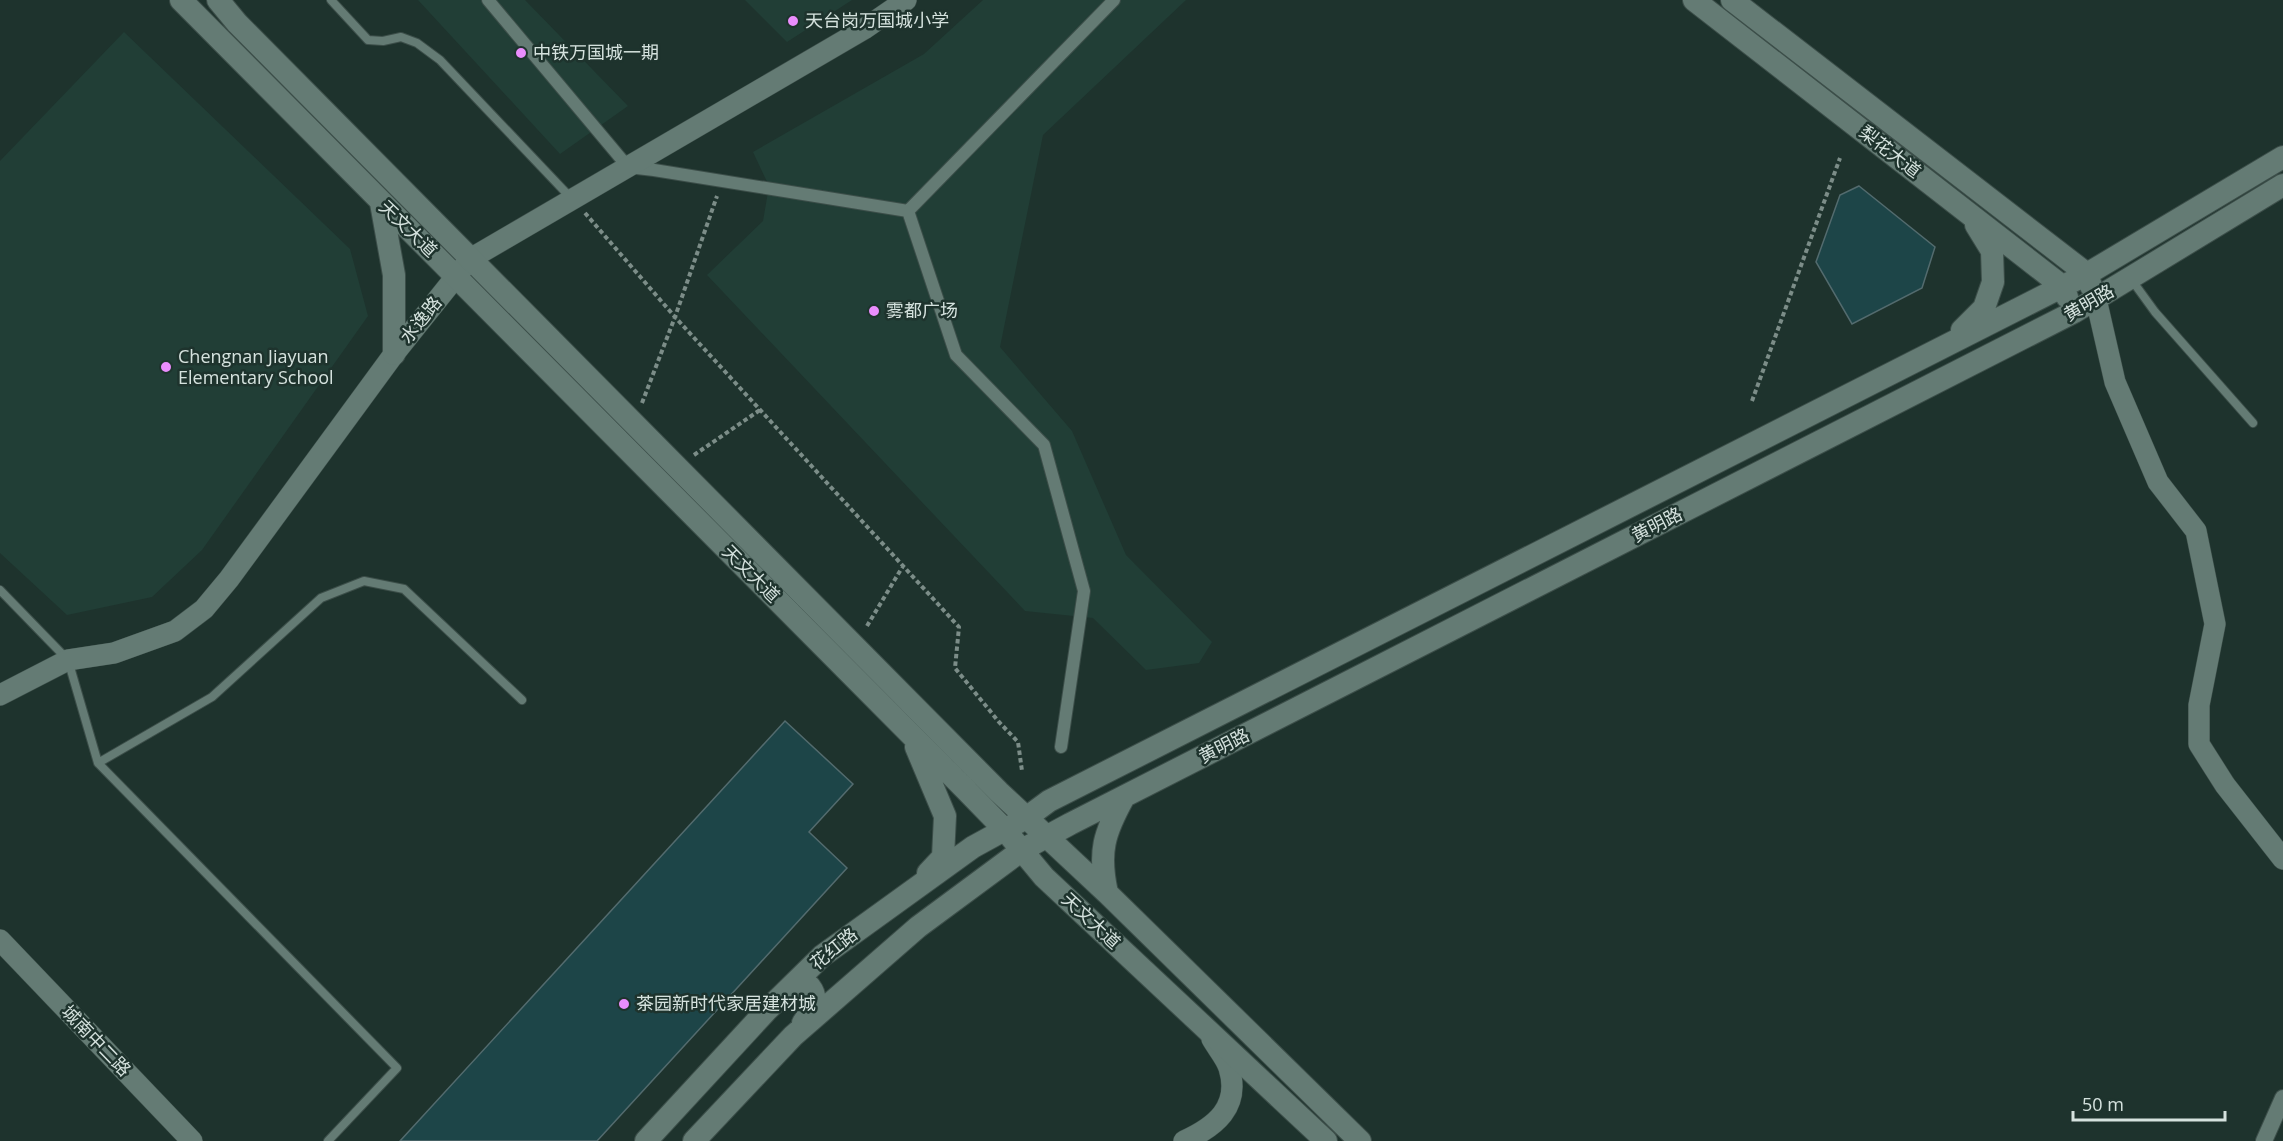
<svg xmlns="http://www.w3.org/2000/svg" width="2283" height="1141" font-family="'Open Sans','Noto Sans SC',sans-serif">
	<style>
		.built { fill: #213e36 }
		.building { fill: #1d4548; stroke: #536b6e; stroke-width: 1.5 }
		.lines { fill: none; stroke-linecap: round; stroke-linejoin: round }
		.service-casing { stroke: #3c4e49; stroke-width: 10 }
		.pedestrian-casing { stroke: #3c4e49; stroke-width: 14 }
		.minor-casing { stroke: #3c4e49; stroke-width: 18 }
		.tertiary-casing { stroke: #3c4e49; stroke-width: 22 }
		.secondary-casing { stroke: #3c4e49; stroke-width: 24 }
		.path { stroke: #7c8d88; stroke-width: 4; stroke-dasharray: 4.5 3; stroke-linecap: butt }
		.service { stroke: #647b74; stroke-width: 8 }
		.pedestrian { stroke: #647b74; stroke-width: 12 }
		.minor { stroke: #647b74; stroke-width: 16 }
		.tertiary { stroke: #647b74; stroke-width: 21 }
		.secondary { stroke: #647b74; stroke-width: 22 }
		.poi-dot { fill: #ea8dfd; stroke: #1e332d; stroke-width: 2 }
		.labels { text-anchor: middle; stroke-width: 5; stroke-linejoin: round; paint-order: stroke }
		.poi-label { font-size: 18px; fill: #d5e2de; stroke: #1e332d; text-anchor: start }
		.street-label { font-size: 18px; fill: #d5e2de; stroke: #1e332d }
	</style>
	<rect width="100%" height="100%" fill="#1e332d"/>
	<path class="built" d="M 418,0 L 525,0 L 628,106 L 560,154 Z
		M 745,0 L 852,0 L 787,42 Z
		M 983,0 L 1186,0 L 1043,135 L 1000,347 L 1072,431 L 1126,555 L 1212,642 L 1199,663 L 1146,670 L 1093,618 L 1025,611 L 707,275 L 763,221 L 769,186 L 753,152 L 924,54 Z
		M 124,32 L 350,249 L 368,316 L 202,550 L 152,597 L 67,615 L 0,553 L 0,161 Z"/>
	<path class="building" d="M 1859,186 L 1935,247 L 1922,288 L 1852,324 L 1816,262 L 1840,195 Z
		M 785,721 L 853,784 L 809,832 L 847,868 L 597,1141 L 400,1141 Z"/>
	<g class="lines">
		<g class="service-casing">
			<path id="service" d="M 331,0 L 368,40 L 383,41 L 401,37 L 417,43 L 440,60 L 571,198
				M 2131,279 L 2155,312 L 2253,423
				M 0,590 L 68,660 L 98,763 L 397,1068 L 328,1141
				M 98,763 L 212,697 L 321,598 L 364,581 L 404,589 L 522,700"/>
		</g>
		<g class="pedestrian-casing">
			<path id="pedestrian" d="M 488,0 L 628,167 L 654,170 L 908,211
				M 1061,747 L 1084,591 L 1044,445 L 956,355 L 908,211 L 1114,0"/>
		</g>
		<g class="minor-casing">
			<path id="minor" d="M 2264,1141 L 2283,1098"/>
		</g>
		<g class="tertiary-casing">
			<path id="tertiary" d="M 2096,299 L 2115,382 L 2158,482 L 2196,531 L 2215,624 L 2199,705 L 2199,744 L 2225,785 L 2283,859
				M 0,695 L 68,660 L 114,653 L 175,631 L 204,609 L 229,579 L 394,354 L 470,259 L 864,29 L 906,0
				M 0,940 L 192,1141
				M 1184,1141 C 1215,1127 1241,1107 1229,1068 C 1226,1058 1217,1048 1212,1039"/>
		</g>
		<g class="secondary-casing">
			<path id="secondary" d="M 181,0 L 965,789 L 1005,830 L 1044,877 L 1326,1141
				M 218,0 L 237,23 L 999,792 L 1107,893 L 1360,1141
				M 1694,0 L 2062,286 L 2067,297
				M 1732,0 L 2087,274 L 2091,286
				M 381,203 L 394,275 L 394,354
				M 1962,330 L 1984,308 L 1993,282 L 1992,251 L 1976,225
				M 916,747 L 945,816 L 943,857 L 928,873
				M 1107,893 C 1098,852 1104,833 1124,797
				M 785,997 L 803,986 L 810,987 C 820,1000 810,1012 803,1023
				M 646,1141 L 766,1011 L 822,956 L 973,847 L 1026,818 L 1049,801 L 2087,274 L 2283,157
				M 694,1141 L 793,1036 L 918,927 L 1022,850 L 1070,824 L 2074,312 L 2283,185"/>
		</g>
		<path class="path" d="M 585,213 L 675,317 L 959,627 L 955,668 L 999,722 L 1018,742 L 1022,771
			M 1752,401 L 1840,158
			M 642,403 L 675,317 L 717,196
			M 694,455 L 760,410
			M 867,626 L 903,566"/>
		<use href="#service" class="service"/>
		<use href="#pedestrian" class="pedestrian"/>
		<use href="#minor" class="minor"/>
		<use href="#tertiary" class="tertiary"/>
		<use href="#secondary" class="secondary"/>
	</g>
	<g class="poi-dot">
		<circle cx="793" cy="21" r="6"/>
		<circle cx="521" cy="53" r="6"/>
		<circle cx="874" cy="311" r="6"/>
		<circle cx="166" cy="367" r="6"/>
		<circle cx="624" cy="1004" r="6"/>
	</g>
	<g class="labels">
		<g class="poi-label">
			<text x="805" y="27">天台岗万国城小学</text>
			<text x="533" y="59">中铁万国城一期</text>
			<text x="886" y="317">雾都广场</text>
			<text x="178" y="363">Chengnan Jiayuan<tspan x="178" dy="21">Elementary School</tspan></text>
			<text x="636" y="1010">茶园新时代家居建材城</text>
		</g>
		<g class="street-label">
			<text transform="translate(1890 152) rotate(38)" y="6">梨花大道</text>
			<text transform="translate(408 229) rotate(44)" y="6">天文大道</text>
			<text transform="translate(2089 303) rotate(-30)" y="6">黄明路</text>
			<text transform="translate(421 320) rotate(-51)" y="6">水逸路</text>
			<text transform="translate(1657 525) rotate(-27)" y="6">黄明路</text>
			<text transform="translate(751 574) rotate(45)" y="6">天文大道</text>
			<text transform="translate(1224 746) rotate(-27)" y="6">黄明路</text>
			<text transform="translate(1091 921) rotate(43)" y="6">天文大道</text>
			<text transform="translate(834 949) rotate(-39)" y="6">花红路</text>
			<text transform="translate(96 1041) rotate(46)" y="6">城南中二路</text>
		</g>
	</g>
	<path d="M2073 1111v9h152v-9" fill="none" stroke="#d5e2de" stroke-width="3"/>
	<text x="2082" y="1111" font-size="18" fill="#d5e2de" stroke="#1e332d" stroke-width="4.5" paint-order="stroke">50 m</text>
</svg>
